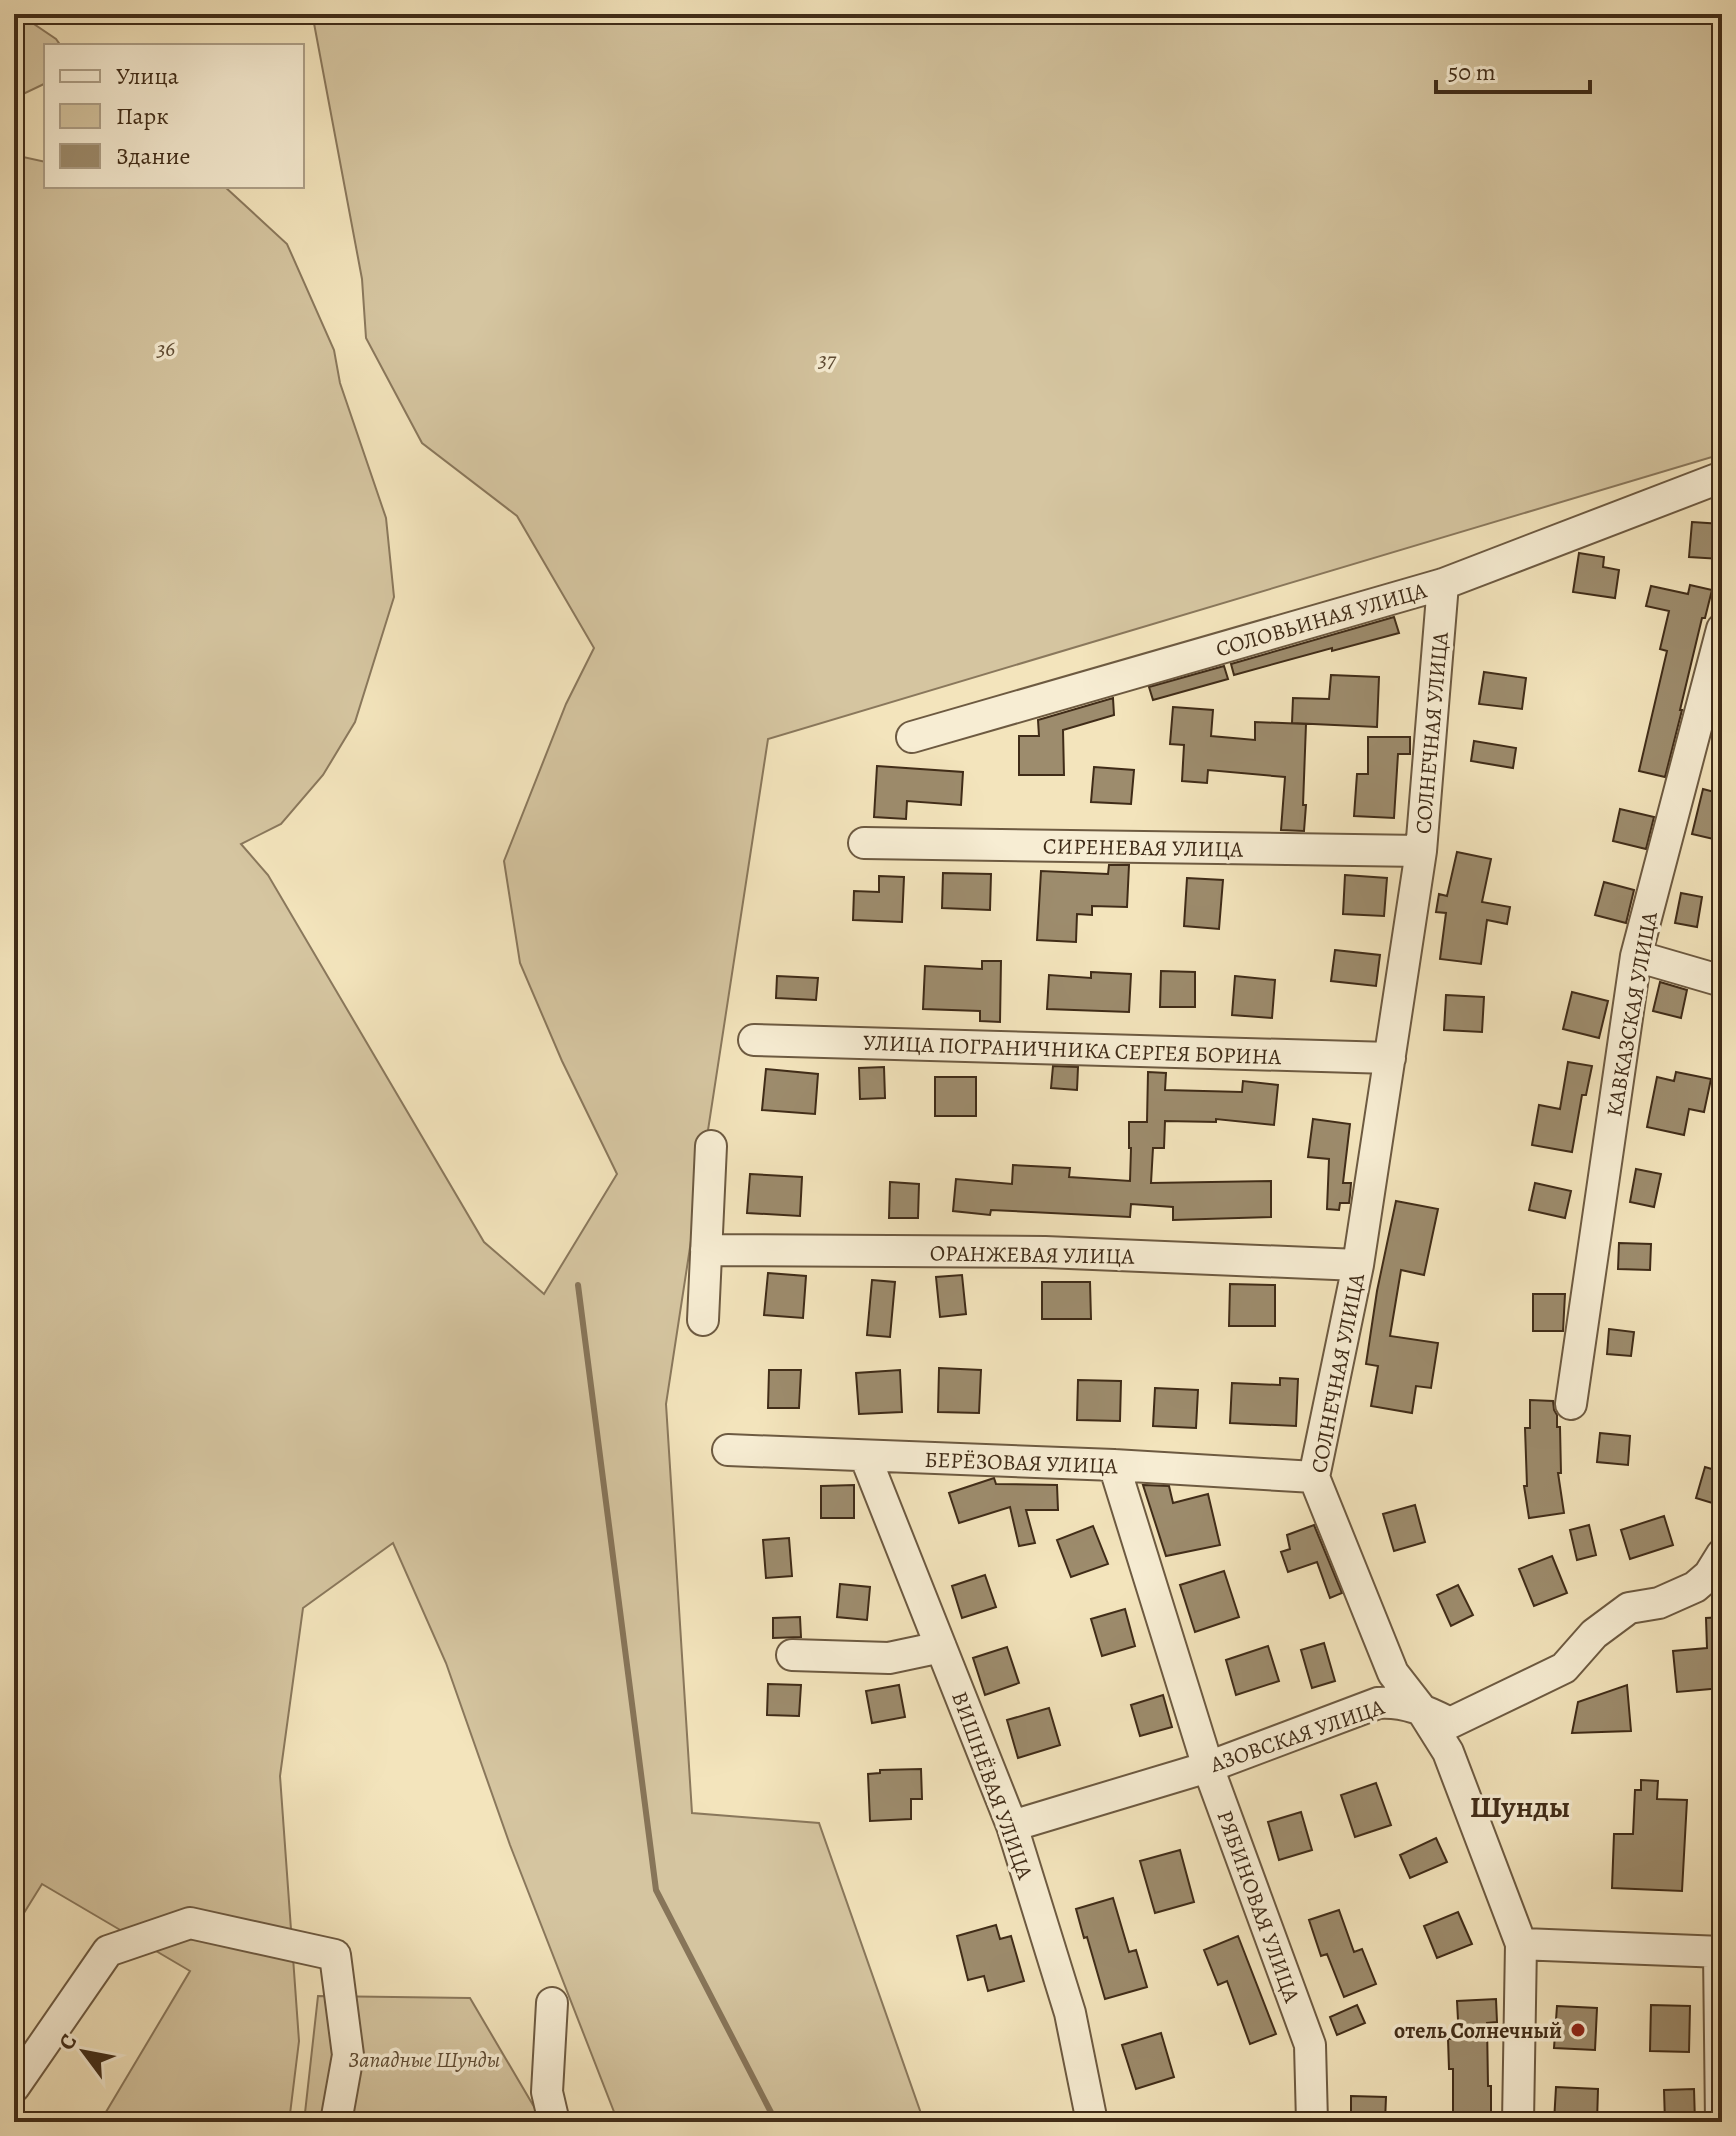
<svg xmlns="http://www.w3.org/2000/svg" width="1736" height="2136" font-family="Alegreya,serif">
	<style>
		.green { fill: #d5c5a0; stroke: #8a785c; stroke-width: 2 }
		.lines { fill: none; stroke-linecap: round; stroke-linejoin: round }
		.stream { stroke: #877559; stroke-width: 6 }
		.building { fill: #9d8c6d; stroke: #402c18; stroke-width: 2 }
		.minor-casing { stroke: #6d5a41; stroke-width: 34 }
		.minor { stroke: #f7edd3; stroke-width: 30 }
		.poi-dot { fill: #8f2418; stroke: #f7edd3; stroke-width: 3 }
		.labels { text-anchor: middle; stroke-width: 7; stroke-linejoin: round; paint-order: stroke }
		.park-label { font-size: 22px; font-style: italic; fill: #5e4b33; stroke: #f7edd3 }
		.street-label { font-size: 22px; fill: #402c18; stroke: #f7edd3 }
		.poi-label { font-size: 22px; font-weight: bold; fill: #402c18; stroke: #f7edd3; text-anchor: end }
		.district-label { font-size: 30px; font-weight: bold; fill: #402c18; stroke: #f7edd3 }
	</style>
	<rect width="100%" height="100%" fill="#f3e4bc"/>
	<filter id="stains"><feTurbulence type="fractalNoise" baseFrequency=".0025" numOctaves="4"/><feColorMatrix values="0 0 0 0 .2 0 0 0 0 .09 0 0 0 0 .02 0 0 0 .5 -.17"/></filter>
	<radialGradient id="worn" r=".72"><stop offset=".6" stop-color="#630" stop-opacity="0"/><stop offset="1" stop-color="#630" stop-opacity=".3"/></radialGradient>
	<path class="green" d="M 14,14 L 19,14 L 56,39 L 61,46 L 46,46 L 46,83 L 17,97 L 14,96 Z
		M 306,14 L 1722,14 L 1722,454 L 768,739 L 666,1404 L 692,1813 L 819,1823 L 924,2122 L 618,2122 L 510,1845 L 446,1663 L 393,1543 L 303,1608 L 280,1776 L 299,2041 L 289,2122 L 100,2122 L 190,1971 L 42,1884 L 14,1929 L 14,155 L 46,162 L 46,186 L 224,186 L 287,244 L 334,350 L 340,383 L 386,518 L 394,597 L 355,722 L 323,775 L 281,824 L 241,844 L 268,875 L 484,1242 L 544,1294 L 617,1174 L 562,1061 L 520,963 L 504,861 L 566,704 L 594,648 L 517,516 L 422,443 L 366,338 L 362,279 L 313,18 Z
		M 318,1996 L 470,1998 L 543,2122 L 304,2122 Z"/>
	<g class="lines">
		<path class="stream" d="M 578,1285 L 656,1890 L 776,2122"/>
	</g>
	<path class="building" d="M 1692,522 L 1722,524 L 1721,559 L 1689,557 Z
		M 1579,553 L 1604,557 L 1603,567 L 1619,570 L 1615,598 L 1573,592 Z
		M 1690,585 L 1712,590 L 1705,618 L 1702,618 L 1680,710 L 1682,710 L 1665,777 L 1639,771 L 1667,651 L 1660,649 L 1669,611 L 1646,606 L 1651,586 L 1688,594 Z
		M 1394,617 L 1399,633 L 1332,651 L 1332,648 L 1234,675 L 1231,664 Z
		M 1224,666 L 1228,679 L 1153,700 L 1149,687 Z
		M 1484,672 L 1526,678 L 1522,709 L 1479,704 Z
		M 1331,675 L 1379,677 L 1377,727 L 1292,723 L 1293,698 L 1329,699 Z
		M 1113,698 L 1114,715 L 1063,730 L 1064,775 L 1019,775 L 1019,736 L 1039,736 L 1038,720 Z
		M 1173,707 L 1213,710 L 1211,736 L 1255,740 L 1255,722 L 1306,724 L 1303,805 L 1306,805 L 1304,831 L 1281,830 L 1285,777 L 1208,770 L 1207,783 L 1182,781 L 1184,745 L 1170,744 Z
		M 1368,737 L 1410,737 L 1410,754 L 1398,754 L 1394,818 L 1354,816 L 1357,774 L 1368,774 Z
		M 1474,741 L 1516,748 L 1513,768 L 1471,761 Z
		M 877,766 L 963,772 L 961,805 L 907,801 L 906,819 L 874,817 Z
		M 1094,767 L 1134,770 L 1131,804 L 1091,802 Z
		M 1703,789 L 1722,794 L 1722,841 L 1692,834 Z
		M 1620,809 L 1654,817 L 1646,849 L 1613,841 Z
		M 1457,852 L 1491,859 L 1482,902 L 1510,907 L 1507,924 L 1487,920 L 1481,964 L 1440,959 L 1446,913 L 1436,912 L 1439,894 L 1447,896 Z
		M 1109,865 L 1129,865 L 1127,907 L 1092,906 L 1092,915 L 1077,914 L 1076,942 L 1037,940 L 1041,871 L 1108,874 Z
		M 943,873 L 991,874 L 990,910 L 942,908 Z
		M 1345,875 L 1387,878 L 1384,916 L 1343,914 Z
		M 879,876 L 904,877 L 902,922 L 853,920 L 854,891 L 879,892 Z
		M 1187,878 L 1223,880 L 1219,929 L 1184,926 Z
		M 1604,882 L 1634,890 L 1626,923 L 1595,915 Z
		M 1681,893 L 1702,897 L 1697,927 L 1675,923 Z
		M 1335,950 L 1380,955 L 1376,986 L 1331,981 Z
		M 982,961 L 1001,961 L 1000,1022 L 980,1021 L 980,1011 L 923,1009 L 925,966 L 982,969 Z
		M 1161,971 L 1195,972 L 1195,1007 L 1160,1007 Z
		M 1091,972 L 1131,974 L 1129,1012 L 1047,1009 L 1049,975 L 1091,978 Z
		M 777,976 L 818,978 L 816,1000 L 776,998 Z
		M 1235,976 L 1275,980 L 1272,1018 L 1232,1015 Z
		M 1660,982 L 1687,990 L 1681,1018 L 1653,1011 Z
		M 1572,992 L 1608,1001 L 1599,1038 L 1563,1029 Z
		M 1446,995 L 1484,997 L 1482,1032 L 1444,1030 Z
		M 1568,1062 L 1592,1066 L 1586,1095 L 1582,1095 L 1572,1152 L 1532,1145 L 1539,1105 L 1560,1109 Z
		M 1053,1066 L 1078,1067 L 1077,1090 L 1051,1088 Z
		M 884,1067 L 885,1098 L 860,1099 L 859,1068 Z
		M 766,1069 L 818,1074 L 815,1114 L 762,1110 Z
		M 1148,1072 L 1166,1073 L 1165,1090 L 1242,1092 L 1243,1081 L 1278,1085 L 1274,1125 L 1216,1119 L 1216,1122 L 1165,1121 L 1164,1148 L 1153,1148 L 1151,1183 L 1271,1181 L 1271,1217 L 1173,1220 L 1173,1207 L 1131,1204 L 1130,1217 L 991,1210 L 990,1215 L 953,1211 L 956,1179 L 1012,1184 L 1013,1165 L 1070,1168 L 1069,1177 L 1130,1181 L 1131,1148 L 1129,1148 L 1129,1122 L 1147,1122 Z
		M 1676,1072 L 1711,1079 L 1704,1112 L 1689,1109 L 1684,1135 L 1647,1127 L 1657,1077 L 1674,1081 Z
		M 935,1077 L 976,1077 L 976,1116 L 935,1116 Z
		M 1313,1119 L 1350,1124 L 1343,1183 L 1351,1183 L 1350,1195 L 1349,1203 L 1340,1203 L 1339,1210 L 1327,1209 L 1329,1159 L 1308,1157 Z
		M 1636,1169 L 1661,1174 L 1654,1207 L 1630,1202 Z
		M 750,1174 L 802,1177 L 800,1216 L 747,1213 Z
		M 890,1182 L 919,1184 L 918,1218 L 889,1218 Z
		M 1535,1183 L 1571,1191 L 1565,1218 L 1529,1210 Z
		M 1396,1201 L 1438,1209 L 1424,1275 L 1401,1270 L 1390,1336 L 1438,1343 L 1431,1388 L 1416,1386 L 1412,1413 L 1371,1406 L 1378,1366 L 1366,1364 L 1377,1291 Z
		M 1619,1243 L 1651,1244 L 1650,1270 L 1618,1269 Z
		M 768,1273 L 806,1276 L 803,1318 L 764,1315 Z
		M 962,1275 L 966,1314 L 940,1317 L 936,1277 Z
		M 872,1280 L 895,1282 L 890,1337 L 867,1335 Z
		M 1042,1282 L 1090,1282 L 1091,1319 L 1042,1319 Z
		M 1230,1284 L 1275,1285 L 1275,1326 L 1229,1326 Z
		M 1533,1294 L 1565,1294 L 1563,1331 L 1533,1331 Z
		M 1609,1329 L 1634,1332 L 1631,1356 L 1607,1354 Z
		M 939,1368 L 981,1370 L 979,1413 L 938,1412 Z
		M 769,1370 L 801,1370 L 799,1408 L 768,1408 Z
		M 900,1370 L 902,1412 L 859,1414 L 856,1373 Z
		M 1280,1378 L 1298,1379 L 1296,1426 L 1230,1423 L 1232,1383 L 1280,1385 Z
		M 1078,1380 L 1121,1381 L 1120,1421 L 1077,1420 Z
		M 1155,1388 L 1198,1390 L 1196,1428 L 1153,1426 Z
		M 1530,1400 L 1553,1401 L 1554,1410 L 1557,1415 L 1557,1427 L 1560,1427 L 1561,1473 L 1558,1473 L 1564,1513 L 1529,1518 L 1524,1486 L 1527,1486 L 1525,1428 L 1530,1428 Z
		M 1600,1433 L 1630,1436 L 1628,1465 L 1597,1462 Z
		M 1705,1467 L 1722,1472 L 1722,1506 L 1696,1498 Z
		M 994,1478 L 996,1484 L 1057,1485 L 1058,1510 L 1026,1510 L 1035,1543 L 1019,1546 L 1010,1507 L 959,1523 L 949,1493 Z
		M 854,1485 L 854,1518 L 821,1518 L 821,1486 Z
		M 1143,1485 L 1169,1486 L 1173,1503 L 1208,1494 L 1220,1545 L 1166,1556 Z
		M 1415,1505 L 1425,1542 L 1394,1551 L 1383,1514 Z
		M 1664,1516 L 1673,1545 L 1630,1559 L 1621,1530 Z
		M 1314,1525 L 1342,1593 L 1330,1598 L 1317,1562 L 1288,1572 L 1281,1552 L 1290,1549 L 1287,1535 Z
		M 1589,1525 L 1596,1555 L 1577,1560 L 1570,1530 Z
		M 1093,1526 L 1108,1564 L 1071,1577 L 1057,1540 Z
		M 789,1538 L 792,1576 L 766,1578 L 763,1540 Z
		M 1552,1556 L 1567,1593 L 1534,1606 L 1519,1569 Z
		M 1224,1571 L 1239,1617 L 1195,1632 L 1180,1585 Z
		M 985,1575 L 996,1607 L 962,1618 L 952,1586 Z
		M 840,1584 L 870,1587 L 867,1620 L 837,1617 Z
		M 1458,1585 L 1473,1615 L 1451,1626 L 1437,1595 Z
		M 1125,1609 L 1135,1646 L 1102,1656 L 1091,1619 Z
		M 800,1617 L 801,1637 L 773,1638 L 773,1618 Z
		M 1722,1617 L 1722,1688 L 1677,1692 L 1673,1651 L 1707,1648 L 1706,1618 Z
		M 1324,1643 L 1335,1681 L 1312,1688 L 1301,1650 Z
		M 1268,1646 L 1279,1681 L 1236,1695 L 1226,1660 Z
		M 1007,1647 L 1019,1683 L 985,1695 L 973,1658 Z
		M 768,1684 L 801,1685 L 799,1716 L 767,1715 Z
		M 899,1685 L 905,1717 L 872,1723 L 866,1691 Z
		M 1627,1685 L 1631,1731 L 1572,1733 L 1578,1702 Z
		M 1163,1695 L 1172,1727 L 1140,1736 L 1131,1705 Z
		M 1049,1708 L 1060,1745 L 1018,1758 L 1007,1720 Z
		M 921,1769 L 922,1799 L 911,1799 L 911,1819 L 870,1821 L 868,1774 L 880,1773 L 880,1770 Z
		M 1641,1780 L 1658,1781 L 1657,1799 L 1687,1800 L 1682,1891 L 1612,1888 L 1614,1834 L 1633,1834 L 1635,1790 L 1641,1790 Z
		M 1376,1783 L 1391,1825 L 1355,1837 L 1341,1795 Z
		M 1301,1812 L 1312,1850 L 1279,1860 L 1268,1822 Z
		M 1436,1838 L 1447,1862 L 1410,1878 L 1400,1855 Z
		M 1180,1850 L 1194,1902 L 1155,1913 L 1140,1861 Z
		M 1113,1898 L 1129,1952 L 1136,1950 L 1147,1987 L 1105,1999 L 1087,1937 L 1084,1938 L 1076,1909 Z
		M 1339,1910 L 1354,1952 L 1362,1949 L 1376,1984 L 1344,1997 L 1327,1954 L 1321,1956 L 1309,1920 Z
		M 1458,1912 L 1472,1944 L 1437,1958 L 1424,1926 Z
		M 996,1925 L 1000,1939 L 1011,1936 L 1024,1981 L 988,1991 L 984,1976 L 968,1980 L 957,1936 Z
		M 1238,1936 L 1276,2034 L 1250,2044 L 1227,1981 L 1218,1985 L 1204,1950 Z
		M 1496,1999 L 1497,2022 L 1487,2023 L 1488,2086 L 1491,2086 L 1491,2122 L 1453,2122 L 1453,2069 L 1449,2069 L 1448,2039 L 1459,2039 L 1457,2001 Z
		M 1357,2005 L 1365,2023 L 1337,2035 L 1330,2017 Z
		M 1651,2005 L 1690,2006 L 1689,2052 L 1650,2051 Z
		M 1557,2006 L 1597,2008 L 1595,2050 L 1554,2048 Z
		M 1161,2033 L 1174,2077 L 1136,2089 L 1122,2045 Z
		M 1556,2087 L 1598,2089 L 1597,2122 L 1554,2122 Z
		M 1694,2089 L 1695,2122 L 1665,2122 L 1664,2090 Z
		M 1351,2096 L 1386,2097 L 1385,2122 L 1351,2122 Z"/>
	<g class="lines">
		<g class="minor-casing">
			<path id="minor" d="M 1443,584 L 1421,851 L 1358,1265 L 1314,1477 L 1393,1673 L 1421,1709 L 1448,1752 L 1521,1944 L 1518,2122
				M 912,737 L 1443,584 L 1722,477
				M 864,843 L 1421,851
				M 1636,956 L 1722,981
				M 754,1040 L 1390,1058
				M 706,1250 L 1045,1252 L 1358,1265
				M 703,1320 L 711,1146
				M 1571,1404 L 1636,956 L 1722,629
				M 728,1450 L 1114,1465 L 1314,1477
				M 865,1456 L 1012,1826 L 1070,2013 L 1092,2122
				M 1114,1465 L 1208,1767 L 1310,2045 L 1312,2122
				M 792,1655 L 889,1658 L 941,1647
				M 1012,1826 L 1208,1767 L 1378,1703 C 1405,1701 1426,1711 1450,1723 L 1564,1668 L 1594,1634 L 1629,1608 L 1659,1603 L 1695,1587 L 1709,1575 L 1722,1554
				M 1521,1944 L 1722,1952
				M 1719,1952 L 1721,2122
				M 552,2003 L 547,2092 L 554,2122
				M 14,2087 L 108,1951 L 190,1923 L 335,1955 L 348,2055 L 336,2122"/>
		</g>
		<use href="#minor" class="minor"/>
	</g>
	<circle class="poi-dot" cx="1578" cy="2030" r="8"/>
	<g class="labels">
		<g class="park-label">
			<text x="166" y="356">36</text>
			<text x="827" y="367">37</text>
			<text x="424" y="2067">Западные Шунды</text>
		</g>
		<g class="street-label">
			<text transform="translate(1321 619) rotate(-16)" y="8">СОЛОВЬИНАЯ УЛИЦА</text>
			<text transform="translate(1431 733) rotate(-85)" y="8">СОЛНЕЧНАЯ УЛИЦА</text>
			<text transform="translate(1143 847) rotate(1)" y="8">СИРЕНЕВАЯ УЛИЦА</text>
			<text transform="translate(1631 1014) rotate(-80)" y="8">КАВКАЗСКАЯ УЛИЦА</text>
			<text transform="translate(1072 1049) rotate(2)" y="8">УЛИЦА ПОГРАНИЧНИКА СЕРГЕЯ БОРИНА</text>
			<text transform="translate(1032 1254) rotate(1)" y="8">ОРАНЖЕВАЯ УЛИЦА</text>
			<text transform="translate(1337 1373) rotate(-79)" y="8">СОЛНЕЧНАЯ УЛИЦА</text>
			<text transform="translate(1021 1462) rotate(2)" y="8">БЕРЁЗОВАЯ УЛИЦА</text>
			<text transform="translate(1297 1735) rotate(-19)" y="8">АЗОВСКАЯ УЛИЦА</text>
			<text transform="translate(993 1785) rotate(70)" y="8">ВИШНЁВАЯ УЛИЦА</text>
			<text transform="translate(1259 1906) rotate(70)" y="8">РЯБИНОВАЯ УЛИЦА</text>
		</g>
		<g class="poi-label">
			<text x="1562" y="2038">отель Солнечный</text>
		</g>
		<g class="district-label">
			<text x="1520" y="1817">Шунды</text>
		</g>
	</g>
	<rect width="1736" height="2136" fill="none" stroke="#f3e4bc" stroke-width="48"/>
	<rect x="16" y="16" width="1704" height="2104" fill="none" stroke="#402c18" stroke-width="4"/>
	<rect x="24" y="24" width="1688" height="2088" fill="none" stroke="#402c18" stroke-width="2"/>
	<rect x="44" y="44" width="260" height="144" fill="#f7edd3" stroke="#aea088" stroke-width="2"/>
	<rect x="60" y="70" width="40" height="12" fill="#f7edd3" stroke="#aea088" stroke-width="2"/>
	<text x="116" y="84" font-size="24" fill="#402c18">Улица</text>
	<rect x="60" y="104" width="40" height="24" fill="#d5c5a0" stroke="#aea088" stroke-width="2"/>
	<text x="116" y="124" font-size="24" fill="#402c18">Парк</text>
	<rect x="60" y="144" width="40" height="24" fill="#9d8c6d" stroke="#aea088" stroke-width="2"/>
	<text x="116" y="164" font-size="24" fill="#402c18">Здание</text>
	<g transform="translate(84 2052) rotate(302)" stroke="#f7edd3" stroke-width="6" paint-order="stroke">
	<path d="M0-6L14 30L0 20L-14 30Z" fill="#402c18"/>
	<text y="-12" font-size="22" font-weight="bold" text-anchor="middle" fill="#402c18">С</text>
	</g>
	<path d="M1436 80v12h154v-12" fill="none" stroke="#402c18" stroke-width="4"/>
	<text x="1448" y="80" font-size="24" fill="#402c18" stroke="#f7edd3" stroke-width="6" paint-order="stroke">50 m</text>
	<rect width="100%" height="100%" filter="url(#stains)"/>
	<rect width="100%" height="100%" fill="url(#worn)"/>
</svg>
